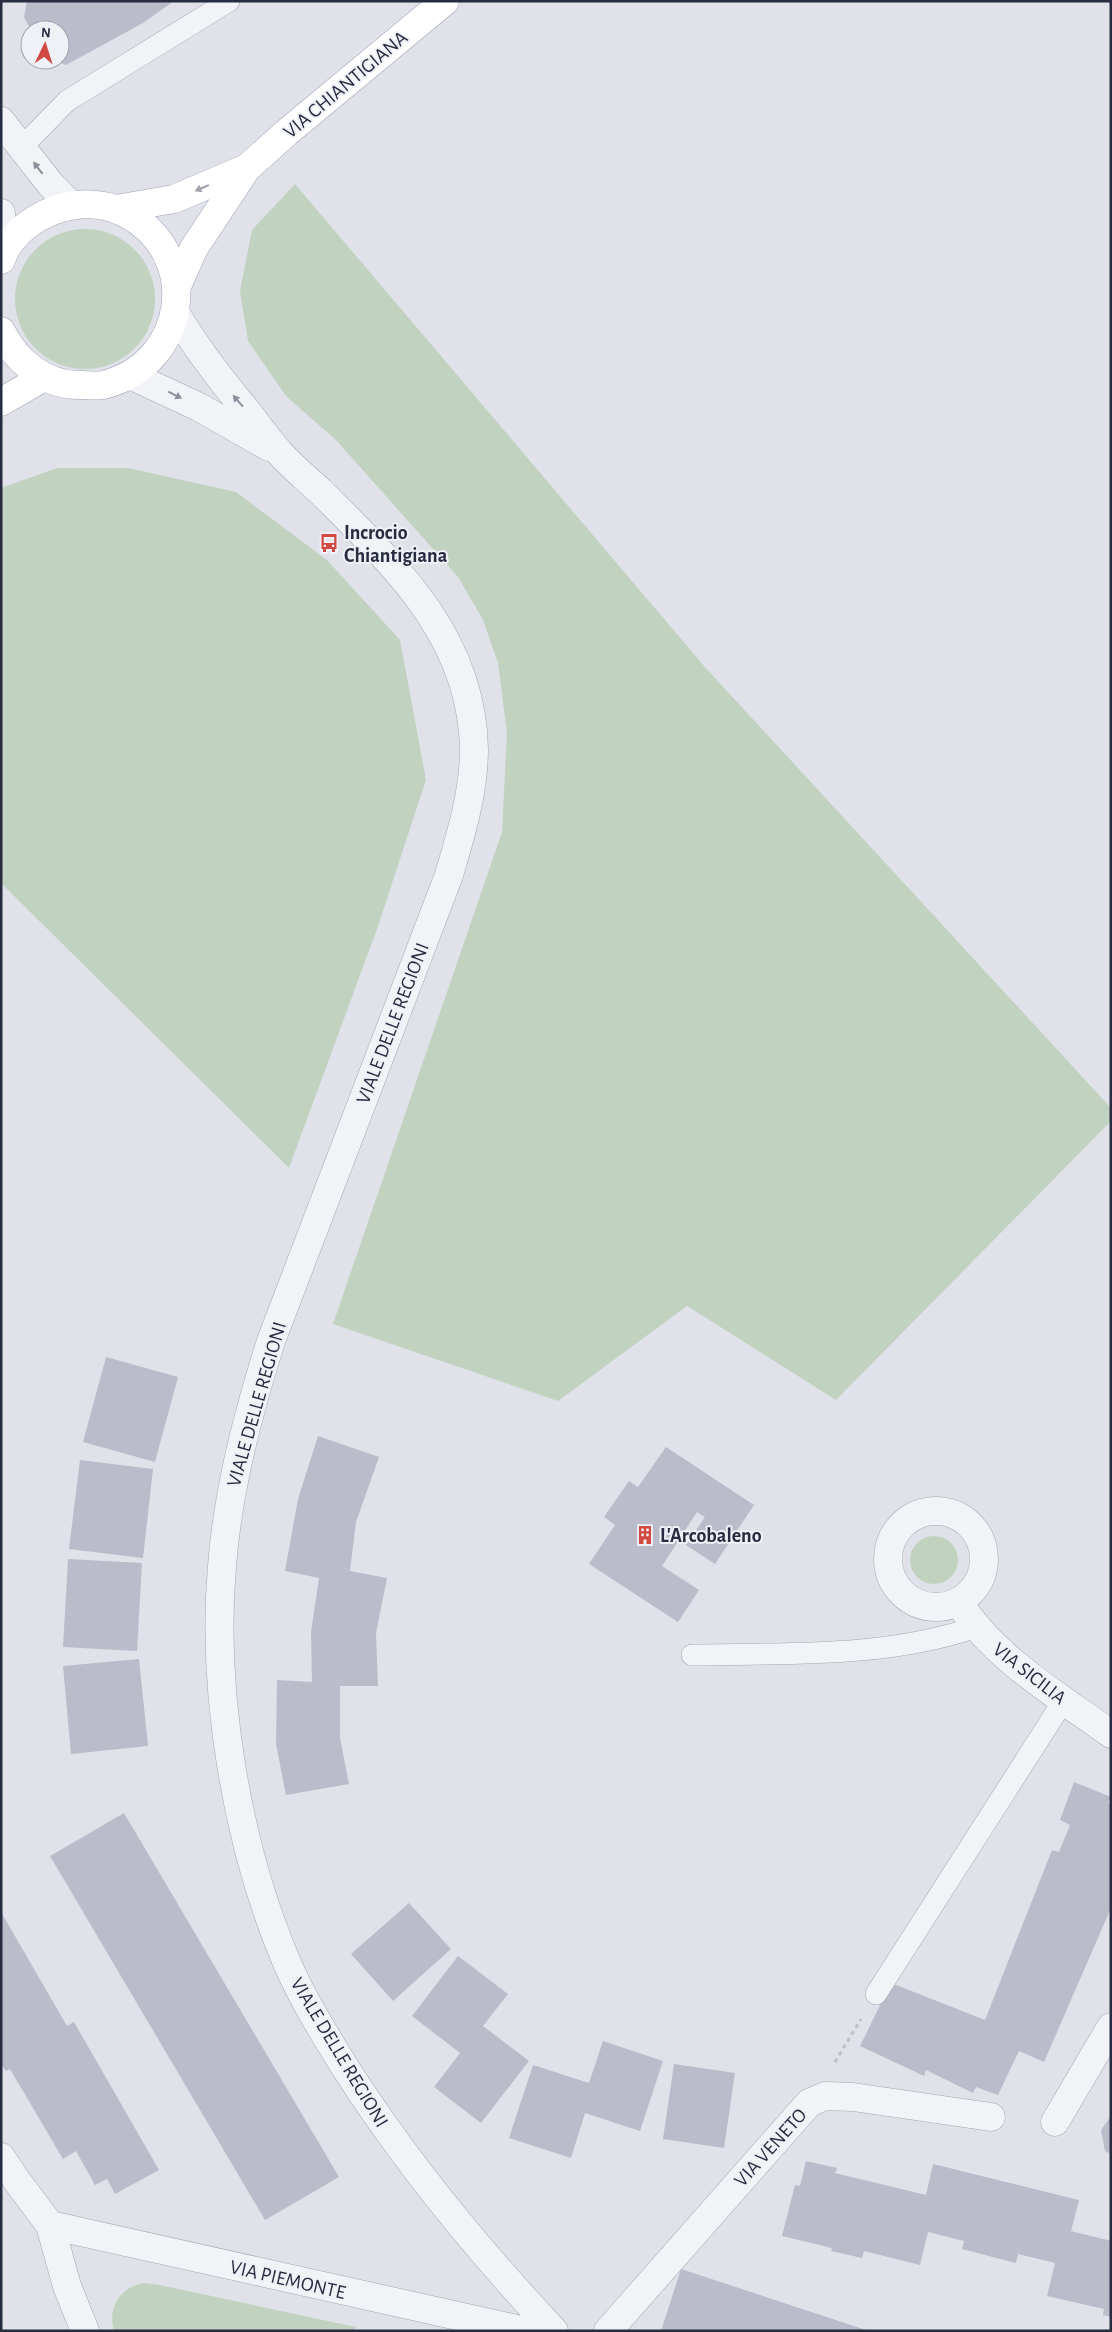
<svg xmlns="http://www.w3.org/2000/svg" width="1112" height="2332" font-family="'Alegreya Sans',sans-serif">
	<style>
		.green { fill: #c1d3c0 }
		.building { fill: #babcc9 }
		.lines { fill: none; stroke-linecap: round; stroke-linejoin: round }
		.lane-casing { stroke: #a5a7b3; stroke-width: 22 }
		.street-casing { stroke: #a5a7b3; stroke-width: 29 }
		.primary-casing { stroke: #9ea3b5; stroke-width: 29 }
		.path { stroke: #bdbfc8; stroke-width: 3; stroke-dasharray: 4 4; stroke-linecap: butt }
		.lane { stroke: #f2f3f7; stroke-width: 21 }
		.street { stroke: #f2f3f7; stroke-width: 28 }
		.primary { stroke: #fff; stroke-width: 28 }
		.oneway { fill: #8d909c }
		.oneway2 { fill: #9ea0aa }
		.labels { text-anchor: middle; stroke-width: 4; stroke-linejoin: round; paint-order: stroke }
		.street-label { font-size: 20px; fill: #282c41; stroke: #eff1f7 }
		.poi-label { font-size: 20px; font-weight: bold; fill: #282c41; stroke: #eff1f7; text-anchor: start }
	</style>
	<rect width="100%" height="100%" fill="#e0e1e9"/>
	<path class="green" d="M 295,184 L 704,666 L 1111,1108 L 1111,1121 L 836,1400 L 687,1306 L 558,1401 L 333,1324 L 502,832 L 507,733 L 498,663 L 483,620 L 458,577 L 336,440 L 286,396 L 248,341 L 240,291 L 252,230 Z
		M15 299a70 70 0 1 1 140 0a70 70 0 1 1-140 0Z
		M 57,468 L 128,468 L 236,492 L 327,560 L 400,640 L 426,780 L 377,929 L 289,1168 L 1,883 L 1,488 Z
		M910 1560a24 24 0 1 1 48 0a24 24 0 1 1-48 0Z
		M 144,2283 L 160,2285 L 356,2327 L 353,2331 L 114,2331 C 107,2307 120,2287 144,2283 Z"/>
	<path class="building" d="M 27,1 L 174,1 L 143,23 L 66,65 L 53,60 L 60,60 L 60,30 L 31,30 L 24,17 Z
		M 106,1357 L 178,1377 L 155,1462 L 83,1442 Z
		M 318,1436 L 379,1457 L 356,1522 L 350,1571 L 387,1578 L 376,1633 L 378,1686 L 340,1686 L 340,1738 L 349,1784 L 286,1795 L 276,1744 L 277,1680 L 312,1682 L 311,1632 L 319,1578 L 285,1571 L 298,1499 Z
		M 666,1447 L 754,1505 L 715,1564 L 686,1545 L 705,1517 L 697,1512 L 662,1566 L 699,1590 L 678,1622 L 589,1564 L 615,1525 L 604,1517 L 629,1481 L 638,1487 Z
		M 80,1460 L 153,1469 L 143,1558 L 69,1549 Z
		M 68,1559 L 142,1563 L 137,1651 L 63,1647 Z
		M 139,1659 L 148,1746 L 71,1754 L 63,1666 Z
		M 1074,1782 L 1111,1797 L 1108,1803 L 1111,1804 L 1111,1908 L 1044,2062 L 1019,2051 L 998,2095 L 976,2087 L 973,2093 L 926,2070 L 924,2076 L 860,2046 L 891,1983 L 985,2020 L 1052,1850 L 1059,1852 L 1070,1825 L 1060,1820 Z
		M 124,1813 L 339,2177 L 265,2220 L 50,1856 Z
		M 409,1903 L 451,1949 L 393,2001 L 351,1954 Z
		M 1,1912 L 67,2026 L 74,2022 L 159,2170 L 115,2194 L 107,2179 L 95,2185 L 76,2151 L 63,2159 L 10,2069 L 6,2071 L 1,2064 Z
		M 458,1956 L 508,1994 L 483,2026 L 529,2061 L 481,2123 L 434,2087 L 460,2053 L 412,2016 Z
		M 603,2041 L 663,2061 L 640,2131 L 585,2113 L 571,2158 L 509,2138 L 533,2065 L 589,2083 Z
		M 674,2064 L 735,2073 L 724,2148 L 663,2139 Z
		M 1111,2116 L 1111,2154 L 1105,2151 L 1101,2130 Z
		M 806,2161 L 837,2168 L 835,2173 L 926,2195 L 933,2164 L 1079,2200 L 1071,2231 L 1111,2241 L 1111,2317 L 1103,2315 L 1104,2309 L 1047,2296 L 1055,2263 L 1018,2254 L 1016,2263 L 962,2249 L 964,2241 L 928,2232 L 920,2265 L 864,2251 L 862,2258 L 831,2251 L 832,2248 L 782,2236 L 795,2185 L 800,2186 Z
		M 681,2269 L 866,2330 L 866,2331 L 661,2331 Z"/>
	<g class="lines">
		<g class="lane-casing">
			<path id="lane" d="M 22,147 L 67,101 L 229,1
				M 692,1655 C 786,1653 886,1658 976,1627
				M 876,1994 L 1064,1700"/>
		</g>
		<g class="street-casing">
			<path id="street" d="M 1,121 L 51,185 L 70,204
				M 1,213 L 3,255
				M 175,312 C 196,348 220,379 246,410 C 257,424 267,439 279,452 C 291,466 306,478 320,491 C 394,565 472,636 474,749 C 474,792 461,834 449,875 L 271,1341 C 248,1414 228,1489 222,1566 C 211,1693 237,1846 287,1963 C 303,2000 325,2035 346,2069 C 407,2164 477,2249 554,2331
				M 130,375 L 199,407 L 269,447
				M888 1559a48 48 0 1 1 96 0a48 48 0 1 1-96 0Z
				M 959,1602 C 991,1656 1060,1697 1111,1734
				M 1055,2122 L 1111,2027
				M 1,2157 L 17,2181 L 50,2225 L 67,2286 L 85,2331
				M 50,2225 L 525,2331
				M 608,2331 L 809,2103 L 825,2096 L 853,2097 L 991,2117"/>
		</g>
		<g class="primary-casing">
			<path id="primary" d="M 116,209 L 174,199 L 247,168
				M 1,260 C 9,236 32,218 55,210 C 78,202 103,202 125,213 C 203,253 189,364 103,385 C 96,386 88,385 81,385 C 45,386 16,361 1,331
				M 177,286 L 194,248 L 247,168 L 286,133 L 445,1
				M 1,402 L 44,377"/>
		</g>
		<path class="path" d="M 835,2062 L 861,2019"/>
		<use href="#lane" class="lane"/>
		<use href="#street" class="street"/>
		<use href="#primary" class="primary"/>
	</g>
	<defs><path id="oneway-solid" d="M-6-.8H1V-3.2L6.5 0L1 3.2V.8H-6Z" transform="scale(1.25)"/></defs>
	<g class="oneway">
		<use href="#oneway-solid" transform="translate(38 168) rotate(-128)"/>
		<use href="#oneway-solid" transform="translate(175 395) rotate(26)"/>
		<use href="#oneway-solid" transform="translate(238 401) rotate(-131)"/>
	</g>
	<use class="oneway2" href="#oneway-solid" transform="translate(202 188) rotate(157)"/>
	<defs>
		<g id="bus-bare" transform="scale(1.5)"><path d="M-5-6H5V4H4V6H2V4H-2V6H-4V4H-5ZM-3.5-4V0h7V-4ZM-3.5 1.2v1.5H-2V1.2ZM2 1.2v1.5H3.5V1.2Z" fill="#d24941" stroke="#eff1f7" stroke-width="2.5" paint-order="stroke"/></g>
		<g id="building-bare" transform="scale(1.5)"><path d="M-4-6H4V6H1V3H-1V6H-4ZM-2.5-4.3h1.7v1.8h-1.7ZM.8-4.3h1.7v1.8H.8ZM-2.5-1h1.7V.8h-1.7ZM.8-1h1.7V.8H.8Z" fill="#d24941" stroke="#eff1f7" stroke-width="2.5" paint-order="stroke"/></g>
	</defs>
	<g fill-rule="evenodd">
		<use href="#bus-bare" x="329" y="543"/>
		<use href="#building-bare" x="645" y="1535"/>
	</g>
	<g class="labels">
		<g class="street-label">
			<text transform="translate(345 84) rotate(-40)" y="7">VIA CHIANTIGIANA</text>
			<text transform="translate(392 1023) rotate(-69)" y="7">VIALE DELLE REGIONI</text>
			<text transform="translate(256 1404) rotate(-74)" y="7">VIALE DELLE REGIONI</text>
			<text transform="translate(1030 1673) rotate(38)" y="7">VIA SICILIA</text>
			<text transform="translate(340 2052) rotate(59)" y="7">VIALE DELLE REGIONI</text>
			<text transform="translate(770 2147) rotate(-48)" y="7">VIA VENETO</text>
			<text transform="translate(288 2279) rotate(13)" y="7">VIA PIEMONTE</text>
		</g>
		<g class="poi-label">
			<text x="344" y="539">Incrocio<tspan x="344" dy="23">Chiantigiana</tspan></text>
			<text x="660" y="1542">L'Arcobaleno</text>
		</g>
	</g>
	<rect width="1112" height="2332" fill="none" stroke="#282c41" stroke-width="5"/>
	<g transform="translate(45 45) rotate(4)"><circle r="24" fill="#eff1f7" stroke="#9fa2ae"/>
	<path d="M0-4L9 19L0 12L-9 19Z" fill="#d24941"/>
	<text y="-8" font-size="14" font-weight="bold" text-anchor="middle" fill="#282c41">N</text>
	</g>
</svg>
